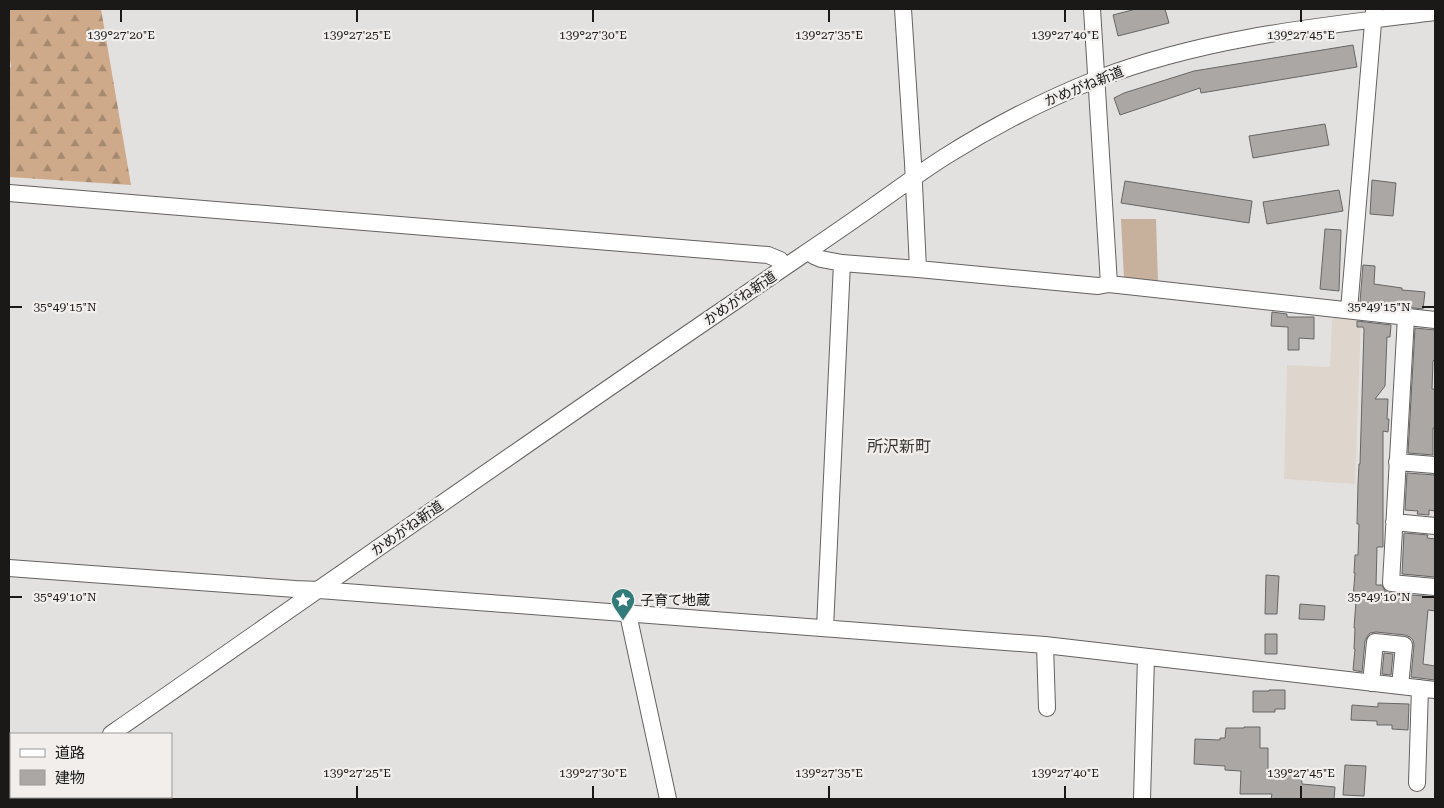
<svg xmlns="http://www.w3.org/2000/svg" width="1444" height="808" font-family="'Roboto Serif','Noto Sans JP',serif">
	<style>
		.built { fill: #ded5cd }
		.forest { fill: url(#forest-firs) }
		.park { fill: #c7b19d }
		.building { fill: #aaa7a5; stroke: #686664 }
		.lines { fill: none; stroke-linecap: round; stroke-linejoin: round }
		.minor-casing { stroke: #646260; stroke-width: 18 }
		.minor { stroke: #fff; stroke-width: 16 }
		.ticks { fill: none; stroke: #1a1918; stroke-width: 2 }
		.labels { text-anchor: middle; stroke-width: 4.5; stroke-linejoin: round; paint-order: stroke }
		.street-label { font-size: 14px; fill: #1a1918; stroke: #f1eeec }
		.poi-label { font-size: 14px; fill: #1a1918; stroke: #f1eeec; text-anchor: start }
		.quarter-label { font-size: 16px; fill: #393735; stroke: #f1eeec }
		.ticks-label { font-size: 12px; text-anchor: middle; fill: #1a1918; stroke: #f1eeec; stroke-width: 4.5; stroke-linejoin: round; paint-order: stroke }
	</style>
	<defs>
		<pattern id="forest-firs" width="22" height="20" patternUnits="userSpaceOnUse" patternTransform="scale(1.25)"><rect width="22" height="20" fill="#ceaa8a"/><path d="M5 1l3.5 6h-7zM16 11l3.5 6h-7z" fill="#a68a70"/></pattern>
	</defs>
	<rect width="100%" height="100%" fill="#e3e1df"/>
	<path class="built" d="M 1334,317 L 1361,320 L 1355,484 L 1284,479 L 1287,365 L 1330,367 L 1332,320 Z"/>
	<path class="forest" d="M 9,9 L 101,9 L 131,185 L 9,177 L 9,68 L 11,67 L 9,52 Z"/>
	<path class="park" d="M 1121,219 L 1156,219 L 1158,282 L 1124,279 Z"/>
	<path class="building" d="M 1136,9 L 1165,9 L 1169,23 L 1118,36 L 1113,15 Z
		M 1353,45 L 1357,67 L 1201,93 L 1200,88 L 1120,115 L 1114,98 L 1124,93 L 1194,71 Z
		M 1325,124 L 1329,145 L 1253,158 L 1249,136 Z
		M 1372,180 L 1396,183 L 1393,216 L 1370,214 Z
		M 1125,181 L 1252,201 L 1249,223 L 1121,203 Z
		M 1339,190 L 1343,211 L 1267,224 L 1263,202 Z
		M 1325,229 L 1341,230 L 1339,291 L 1320,289 Z
		M 1363,265 L 1375,266 L 1374,284 L 1402,288 L 1402,290 L 1425,292 L 1423,309 L 1360,302 Z
		M 1272,312 L 1287,314 L 1287,317 L 1314,317 L 1314,339 L 1299,338 L 1299,350 L 1288,350 L 1288,327 L 1271,326 Z
		M 1357,321 L 1391,325 L 1390,337 L 1387,337 L 1385,386 L 1375,399 L 1388,399 L 1387,419 L 1389,419 L 1388,432 L 1383,431 L 1383,547 L 1377,547 L 1376,585 L 1382,585 L 1385,591 L 1390,593 L 1435,597 L 1435,611 L 1428,610 L 1423,664 L 1435,666 L 1435,680 L 1411,677 L 1414,645 L 1413,640 L 1410,637 L 1405,635 L 1376,632 L 1370,633 L 1367,637 L 1365,641 L 1362,672 L 1353,670 L 1355,649 L 1354,649 L 1355,628 L 1354,628 L 1356,601 L 1355,601 L 1356,598 L 1353,598 L 1355,573 L 1354,573 L 1355,555 L 1358,555 L 1359,524 L 1357,524 L 1358,484 L 1359,464 L 1360,464 L 1364,329 L 1363,327 L 1357,327 Z
		M 1415,328 L 1435,330 L 1435,359 L 1433,361 L 1432,389 L 1435,389 L 1435,428 L 1433,428 L 1433,455 L 1408,453 Z
		M 1407,473 L 1435,475 L 1435,511 L 1429,510 L 1429,515 L 1417,514 L 1418,511 L 1405,510 Z
		M 1404,533 L 1428,535 L 1427,538 L 1435,539 L 1435,577 L 1402,574 Z
		M 1266,575 L 1279,576 L 1277,614 L 1265,614 Z
		M 1300,604 L 1325,606 L 1324,620 L 1299,619 Z
		M 1265,634 L 1277,634 L 1277,654 L 1265,654 Z
		M 1384,653 L 1393,654 L 1391,675 L 1382,674 Z
		M 1269,690 L 1285,690 L 1285,709 L 1275,709 L 1275,712 L 1253,712 L 1253,691 L 1269,691 Z
		M 1378,703 L 1409,704 L 1408,730 L 1392,729 L 1392,725 L 1377,725 L 1377,721 L 1351,720 L 1352,705 L 1378,707 Z
		M 1244,727 L 1260,727 L 1260,748 L 1268,748 L 1268,770 L 1301,772 L 1302,784 L 1335,787 L 1334,799 L 1271,799 L 1272,794 L 1240,794 L 1241,771 L 1225,770 L 1225,766 L 1194,764 L 1195,739 L 1220,740 L 1220,738 L 1225,738 L 1226,728 L 1244,728 Z
		M 1345,765 L 1366,766 L 1364,796 L 1343,795 Z"/>
	<g class="lines">
		<g class="minor-casing">
			<path id="minor" d="M 903,9 L 913,163 L 918,269
				M 1092,9 L 1109,284
				M 9,193 L 768,255 L 780,260 L 785,267
				M 810,251 L 814,256 L 821,259 L 842,263 L 918,269 L 1098,286 L 1109,284 L 1435,320
				M 1349,310 L 1374,11
				M 1406,317 L 1391,583 L 1435,587
				M 1397,462 L 1435,465
				M 1394,522 L 1435,526
				M 9,568 L 295,589 L 319,590 L 1045,645 L 1435,690
				M 628,614 L 668,799
				M 825,628 L 842,263
				M 1045,645 L 1047,708
				M 1371,683 L 1375,642 L 1404,645 L 1400,686
				M 111,734 C 320,589 527,443 737,300 C 777,272 818,245 858,217 C 887,197 916,175 946,156 C 994,126 1044,100 1097,79 C 1205,37 1321,26 1435,12
				M 1417,783 L 1420,688
				M 18,799 L 21,797
				M 1142,799 L 1146,657"/>
		</g>
		<use href="#minor" class="minor"/>
	</g>
	<path class="ticks" d="M 121,10 L 121,22M 357,10 L 357,22M 593,10 L 593,22M 829,10 L 829,22M 1065,10 L 1065,22M 1301,10 L 1301,22M 10,307 L 22,307M 1422,307 L 1434,307M 10,597 L 22,597M 1422,597 L 1434,597M 357,786 L 357,798M 593,786 L 593,798M 829,786 L 829,798M 1065,786 L 1065,798M 1301,786 L 1301,798"/>
	<defs>
		<g id="sight-pin" transform="scale(1.25)"><path d="M0 17L-7.5 6A9.5 9.5 0 1 1 7.5 6Z" fill="#327b7a" stroke="#f1eeec"/><path d="M0-6L1.8-2.2L6-1.7L2.9 1.2L3.7 5.4L0 3.3L-3.7 5.4L-2.9 1.2L-6-1.7L-1.8-2.2Z" fill="#fff"/></g>
	</defs>
	<g fill-rule="evenodd">
		<use href="#sight-pin" x="623" y="600"/>
	</g>
	<g class="labels">
		<g class="street-label">
			<text transform="translate(1084 86) rotate(-22)" y="5">かめがね新道</text>
			<text transform="translate(740 298) rotate(-34)" y="5">かめがね新道</text>
			<text transform="translate(407 528) rotate(-35)" y="5">かめがね新道</text>
		</g>
		<g class="poi-label">
			<text x="640" y="605">子育て地蔵</text>
		</g>
		<g class="quarter-label">
			<text x="899" y="452">所沢新町</text>
		</g>
	</g>
	<g class="ticks-label">
		<text x="121" y="39">139°27'20"E</text>
		<text x="357" y="39">139°27'25"E</text>
		<text x="593" y="39">139°27'30"E</text>
		<text x="829" y="39">139°27'35"E</text>
		<text x="1065" y="39">139°27'40"E</text>
		<text x="1301" y="39">139°27'45"E</text>
		<text x="65" y="311">35°49'15"N</text>
		<text x="1379" y="311">35°49'15"N</text>
		<text x="65" y="601">35°49'10"N</text>
		<text x="1379" y="601">35°49'10"N</text>
		<text x="357" y="777">139°27'25"E</text>
		<text x="593" y="777">139°27'30"E</text>
		<text x="829" y="777">139°27'35"E</text>
		<text x="1065" y="777">139°27'40"E</text>
		<text x="1301" y="777">139°27'45"E</text>
	</g>
	<rect width="1444" height="808" fill="none" stroke="#1a1918" stroke-width="20"/>
	<rect x="10" y="733" width="162" height="65" fill="#f1eeec" stroke="#9b9997"/>
	<rect x="20" y="749" width="25" height="8" fill="#ffffff" stroke="#9b9997"/>
	<text x="55" y="758" font-size="15" fill="#1a1918">道路</text>
	<rect x="20" y="770" width="25" height="15" fill="#aaa7a5" stroke="#9b9997"/>
	<text x="55" y="783" font-size="15" fill="#1a1918">建物</text>
</svg>
